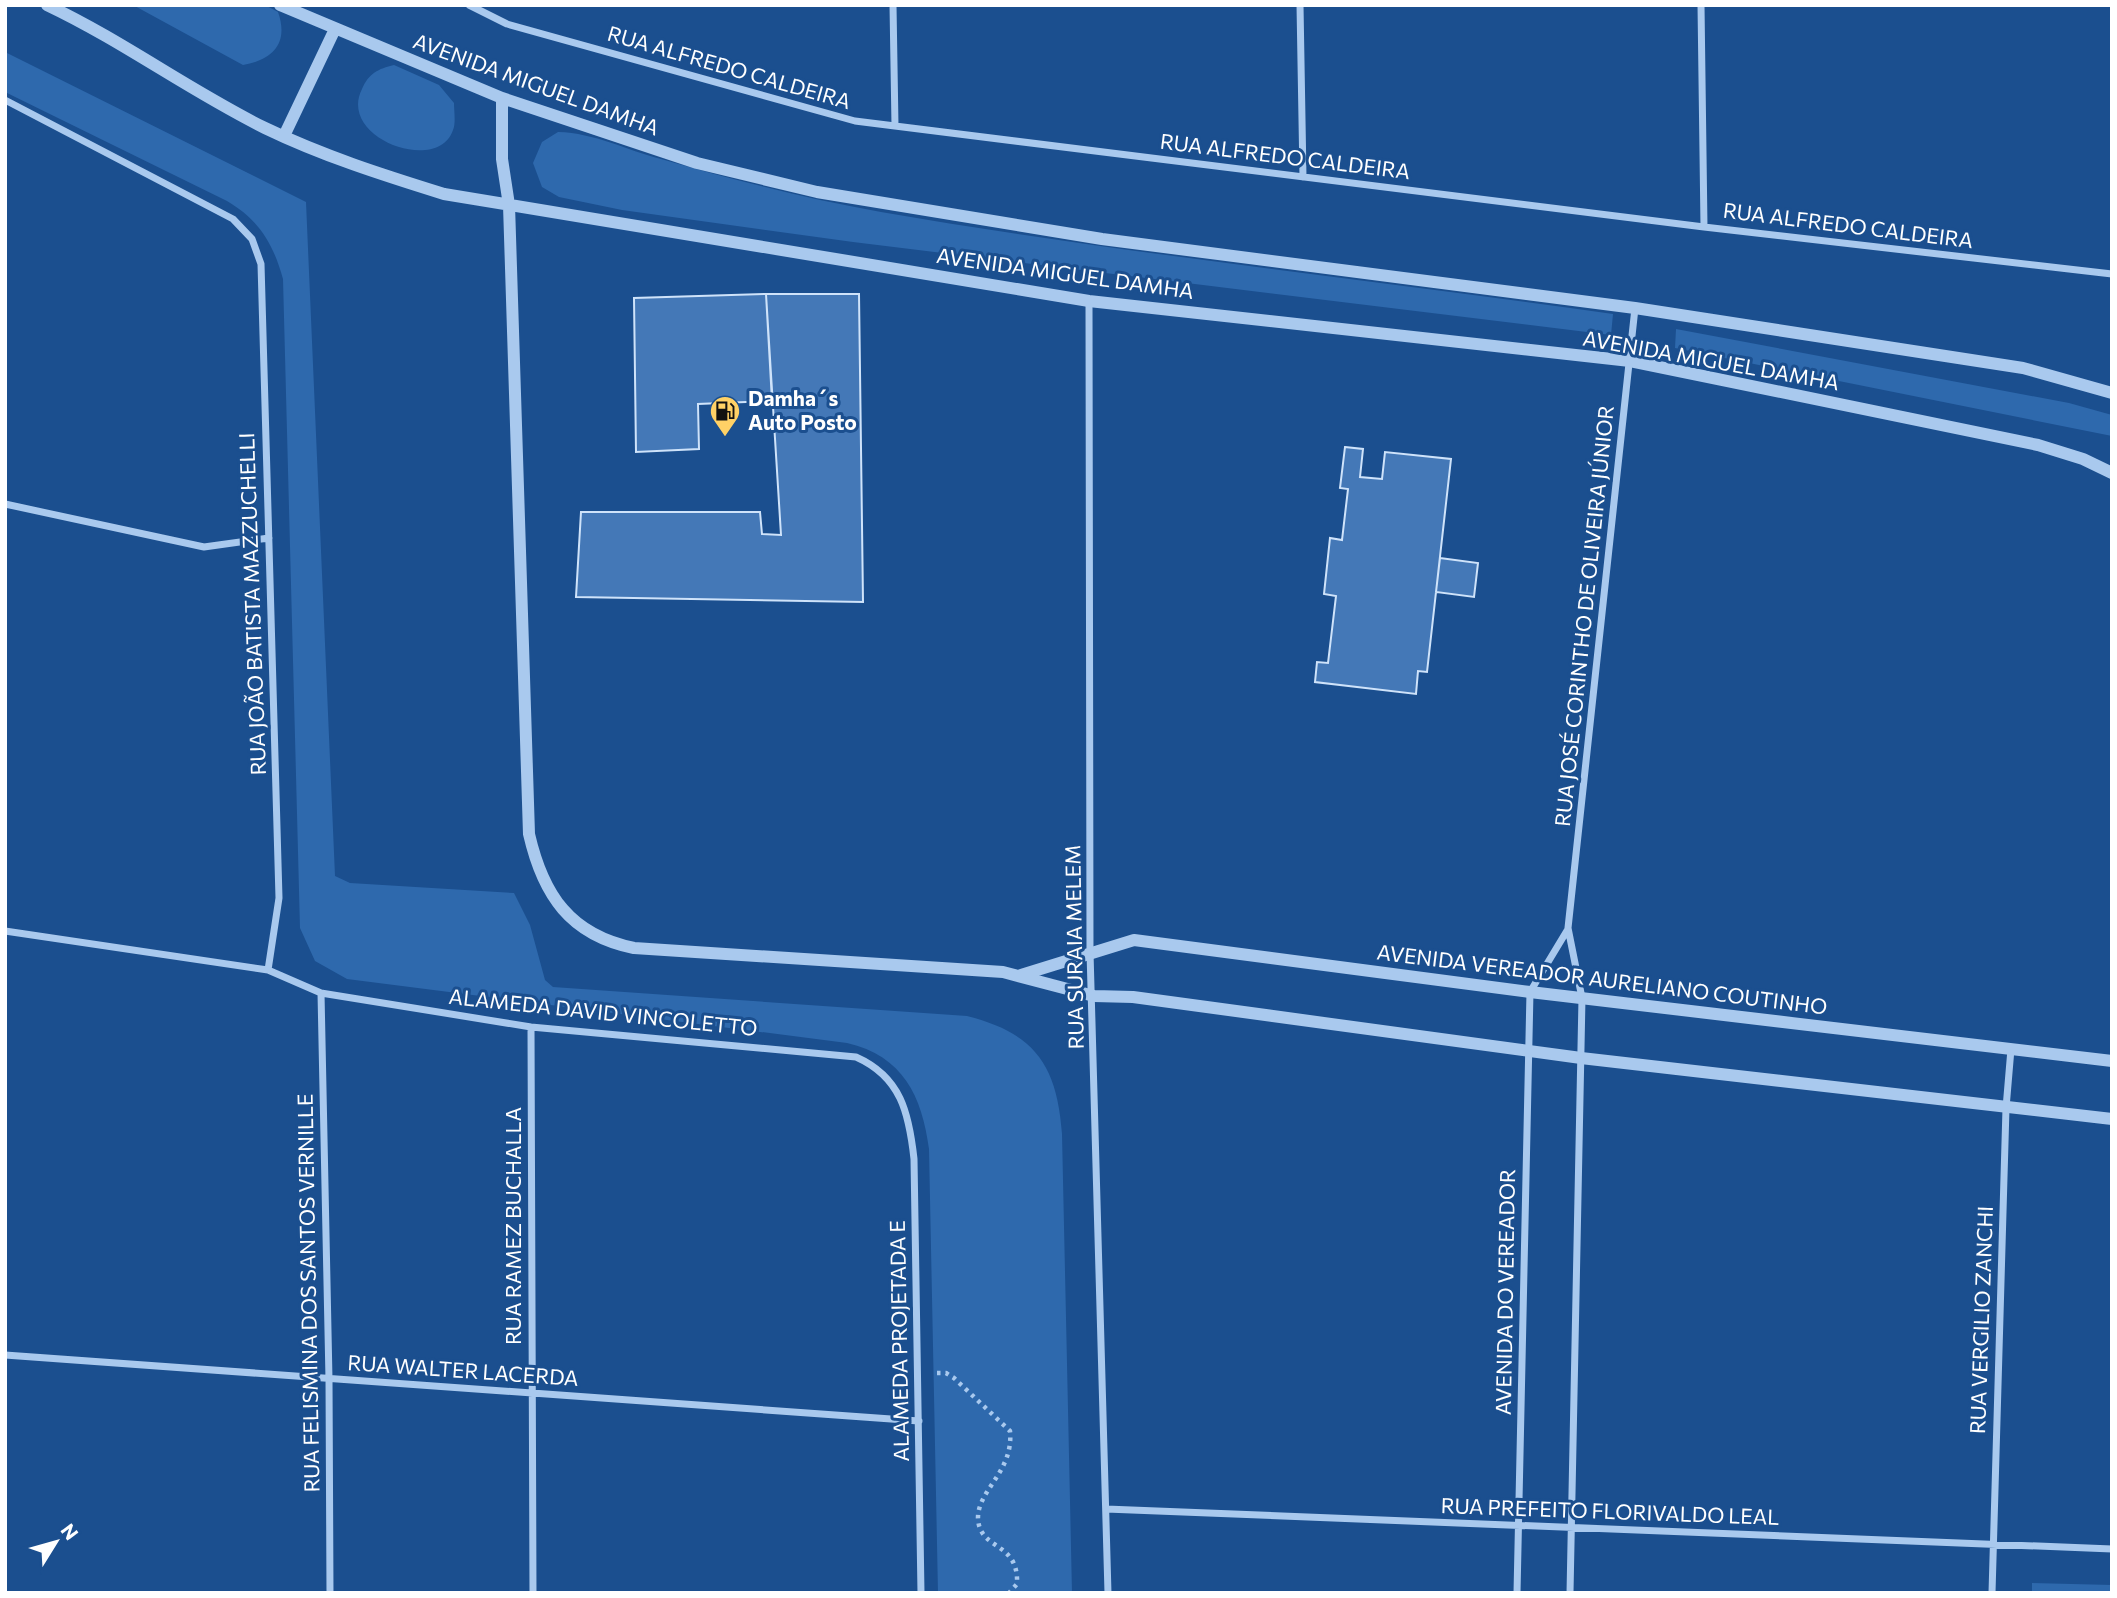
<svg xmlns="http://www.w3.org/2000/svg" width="2117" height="1598" font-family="Commissioner,sans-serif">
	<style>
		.green { fill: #2e69ad }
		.building { fill: #4478b7; stroke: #cfe3fa; stroke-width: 2 }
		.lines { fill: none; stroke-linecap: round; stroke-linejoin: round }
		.path { stroke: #a9c9ee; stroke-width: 4.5; stroke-dasharray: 3.5 5; stroke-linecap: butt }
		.minor { stroke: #a9c9ee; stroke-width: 7 }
		.tertiary { stroke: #a9c9ee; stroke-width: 12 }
		.labels { text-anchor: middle; stroke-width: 6; stroke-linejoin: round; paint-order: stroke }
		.street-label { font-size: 21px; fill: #fff; stroke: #1b4f8f }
		.poi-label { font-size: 21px; font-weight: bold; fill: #fff; stroke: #1b4f8f; text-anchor: start }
	</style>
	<rect width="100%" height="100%" fill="#1b4f8f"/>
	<path class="green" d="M 133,5 L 265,5 L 278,12 C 289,43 273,60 243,65 Z
		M 5,52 L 306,202 L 335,876 L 350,883 L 514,893 L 530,925 L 545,980 L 553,987 L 967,1016 C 1034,1033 1057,1064 1062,1134 L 1072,1593 L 938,1593 L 929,1149 C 922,1096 903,1056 847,1043 L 347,979 L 315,961 L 300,928 L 283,279 C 273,243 259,220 227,201 L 5,92 Z
		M 394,65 L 439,85 L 454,103 C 454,111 456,123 453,130 C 438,175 337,138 362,89 C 369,73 378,69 394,65 Z
		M 558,132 C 595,133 626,150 661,159 C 734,180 807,199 881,212 C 1124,254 1369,279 1613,314 L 1611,335 L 853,242 L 622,210 L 559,197 L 542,187 L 533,163 L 542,142 Z
		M 1676,329 L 2069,403 L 2112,415 L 2112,436 L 1675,348 Z
		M 2032,1583 L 2112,1585 L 2112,1593 L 2032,1593 Z"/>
	<path class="building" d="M 766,294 L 859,294 L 863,602 L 576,597 L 581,512 L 760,512 L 762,534 L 781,535 Z
		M 766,294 L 772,401 L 698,404 L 699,449 L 636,452 L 634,298 Z
		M 1345,447 L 1363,449 L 1360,477 L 1382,479 L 1385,452 L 1451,459 L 1427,672 L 1418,671 L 1416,694 L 1315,682 L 1317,662 L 1328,663 L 1336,596 L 1324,594 L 1330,538 L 1342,540 L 1348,489 L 1340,488 Z
		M 1440,558 L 1478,563 L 1474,597 L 1436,592 Z"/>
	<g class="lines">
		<path class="path" d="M 937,1373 L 946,1373 L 954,1378 L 1010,1431 C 1014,1472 977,1490 978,1519 C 980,1551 1019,1541 1017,1584 L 1009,1593"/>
		<path class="minor" d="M 469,5 L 507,24 L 855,121 L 1704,227 L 2112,274
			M 893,5 L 895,126
			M 1300,5 L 1303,177
			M 1701,5 L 1704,227
			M 5,100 L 233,219 L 252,239 L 261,264 L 279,898 L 268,970
			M 1089,301 L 1090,952 L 1108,1593
			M 5,504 L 204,547 L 269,538
			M 5,931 L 268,970 L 321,993 L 531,1027 L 856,1057 C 901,1077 909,1113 914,1159 L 921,1593
			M 321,993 L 329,1379 L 330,1593
			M 531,1027 L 533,1593
			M 5,1355 L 919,1421
			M 1106,1509 L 2112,1549
			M 1517,1593 L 1530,992 L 1568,929
			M 1570,1593 L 1582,998 L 1568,928 L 1635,308
			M 1992,1593 L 2006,1108 L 2011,1049"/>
		<path class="tertiary" d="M 47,5 C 123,41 190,91 265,128 C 323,156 383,175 444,194 L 1089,301 L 1630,361 L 2038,445 L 2083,459 L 2112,473
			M 280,5 L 502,98 L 697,163 L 817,192 L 1102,239 L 1635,308 L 2023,368 L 2112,393
			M 502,98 L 502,159 L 509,205 L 529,834 C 543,895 570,935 634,948 L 1003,972 L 1094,996 L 1133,997 L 1581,1058 L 2112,1119
			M 284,136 L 335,29
			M 1021,975 L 1134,940 L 1530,992 L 2112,1061"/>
	</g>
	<defs>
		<g id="fuel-pin" transform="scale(1.575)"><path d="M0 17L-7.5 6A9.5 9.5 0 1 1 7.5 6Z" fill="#ffd166" stroke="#1b4f8f"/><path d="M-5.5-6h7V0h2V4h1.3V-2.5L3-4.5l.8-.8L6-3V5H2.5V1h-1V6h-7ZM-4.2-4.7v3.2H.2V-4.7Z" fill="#111"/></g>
	</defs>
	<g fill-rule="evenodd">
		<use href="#fuel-pin" x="725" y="411"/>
	</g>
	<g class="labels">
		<g class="street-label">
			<text transform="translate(729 68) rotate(16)" y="7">RUA ALFREDO CALDEIRA</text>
			<text transform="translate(536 85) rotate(20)" y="7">AVENIDA MIGUEL DAMHA</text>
			<text transform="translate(1285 157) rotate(7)" y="7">RUA ALFREDO CALDEIRA</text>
			<text transform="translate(1848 226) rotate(7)" y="7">RUA ALFREDO CALDEIRA</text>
			<text transform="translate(1065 274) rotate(8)" y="7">AVENIDA MIGUEL DAMHA</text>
			<text transform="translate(1711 361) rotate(10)" y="7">AVENIDA MIGUEL DAMHA</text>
			<text transform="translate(253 604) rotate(-92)" y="7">RUA JOÃO BATISTA MAZZUCHELLI</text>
			<text transform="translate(1585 616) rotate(-84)" y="7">RUA JOSÉ CORINTHO DE OLIVEIRA JÚNIOR</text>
			<text transform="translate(1075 947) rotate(-91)" y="7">RUA SURAIA MELEM</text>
			<text transform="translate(1602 980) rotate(7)" y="7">AVENIDA VEREADOR AURELIANO COUTINHO</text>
			<text transform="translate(603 1013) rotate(6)" y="7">ALAMEDA DAVID VINCOLETTO</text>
			<text transform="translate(514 1226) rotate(-90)" y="7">RUA RAMEZ BUCHALLA</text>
			<text transform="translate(1506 1292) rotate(-89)" y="7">AVENIDA DO VEREADOR</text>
			<text transform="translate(309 1293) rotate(-91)" y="7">RUA FELISMINA DOS SANTOS VERNILLE</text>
			<text transform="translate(1982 1320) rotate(-88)" y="7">RUA VERGILIO ZANCHI</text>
			<text transform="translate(900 1341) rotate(-91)" y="7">ALAMEDA PROJETADA E</text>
			<text transform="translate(463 1371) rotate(4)" y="7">RUA WALTER LACERDA</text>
			<text transform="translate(1610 1512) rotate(2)" y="7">RUA PREFEITO FLORIVALDO LEAL</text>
		</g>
		<g class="poi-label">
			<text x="748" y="406">Damha´s<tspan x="748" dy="24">Auto Posto</tspan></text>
		</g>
	</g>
	<rect width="2117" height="1598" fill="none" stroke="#ffffff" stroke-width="14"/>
	<g transform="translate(56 1542) rotate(53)" stroke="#1b4f8f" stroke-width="5" paint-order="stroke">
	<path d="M0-5L12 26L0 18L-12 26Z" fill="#ffffff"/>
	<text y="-10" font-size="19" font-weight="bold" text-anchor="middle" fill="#ffffff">N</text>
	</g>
</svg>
